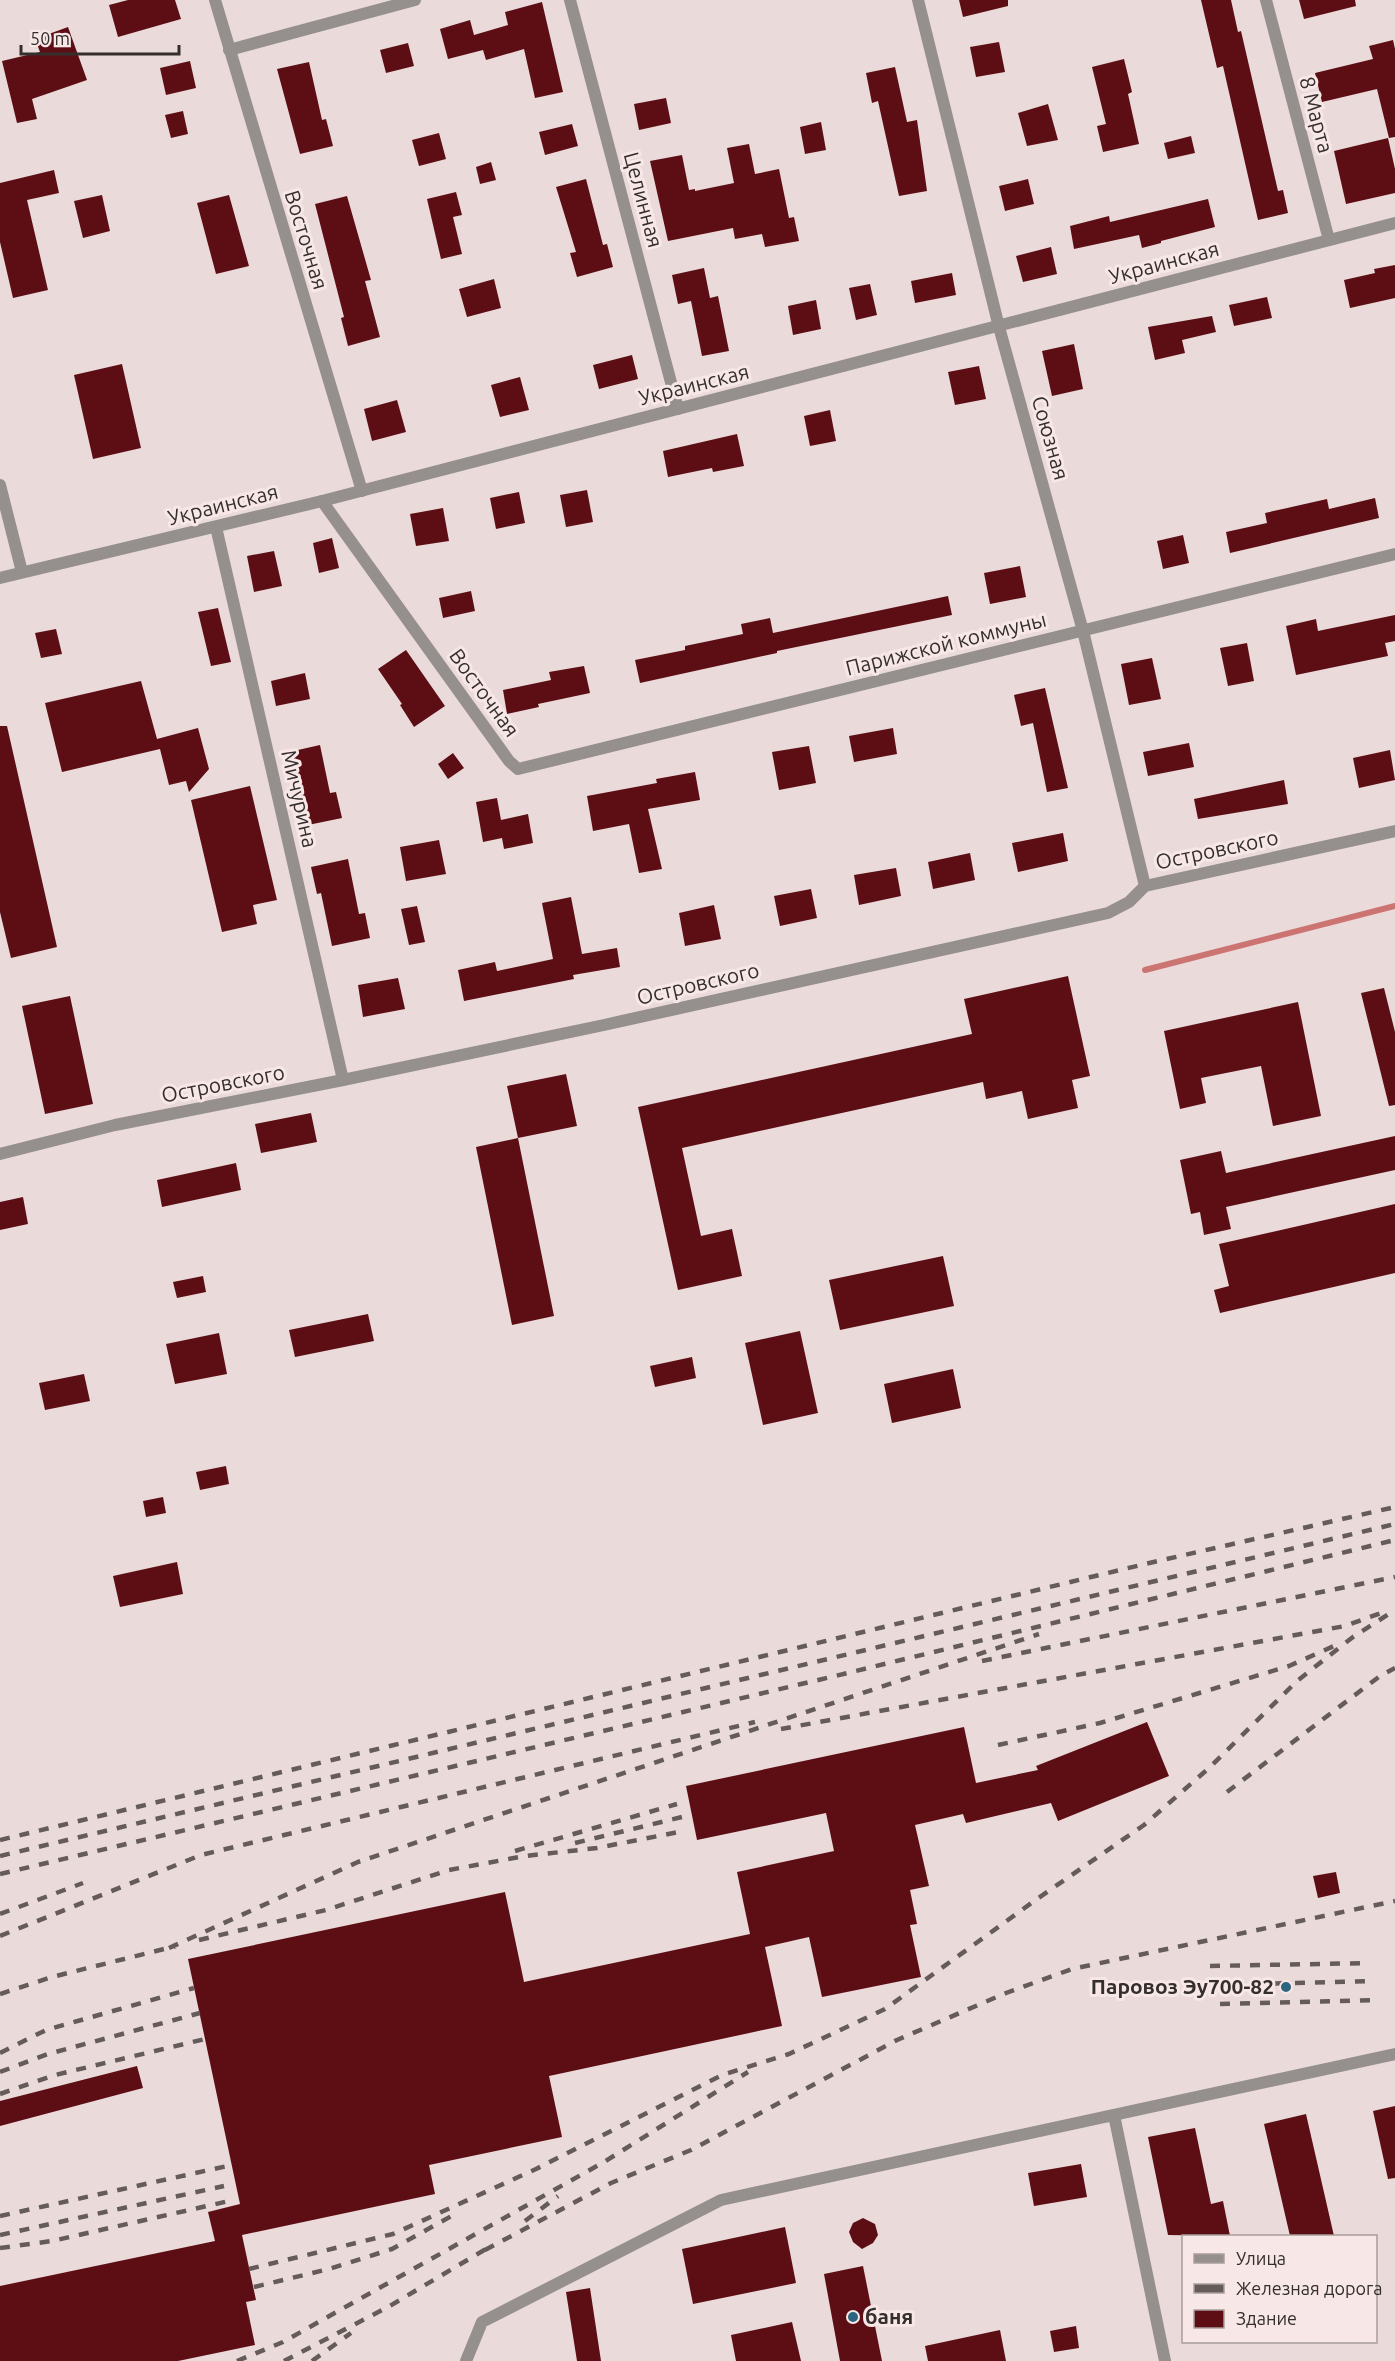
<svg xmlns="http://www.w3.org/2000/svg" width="1395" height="2361" font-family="Ubuntu,sans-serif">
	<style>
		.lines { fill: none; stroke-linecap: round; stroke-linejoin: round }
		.stream { stroke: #cc7472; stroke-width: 6 }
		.building { fill: #5d0e15 }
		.minor { stroke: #958f8e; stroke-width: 12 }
		.tertiary { stroke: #958f8e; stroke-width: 12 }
		.rail { stroke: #645b5a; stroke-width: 4.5; stroke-dasharray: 10 10; stroke-linecap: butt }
		.poi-dot { fill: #2d647f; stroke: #f7e8e7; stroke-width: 2 }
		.labels { text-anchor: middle; stroke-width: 6; stroke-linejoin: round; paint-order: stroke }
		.street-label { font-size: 21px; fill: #342e2d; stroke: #f7e8e7 }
		.poi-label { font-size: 21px; font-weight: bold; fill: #342e2d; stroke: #f7e8e7; text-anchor: end }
	</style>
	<rect width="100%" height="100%" fill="#eadbda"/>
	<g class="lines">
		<path class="stream" d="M 1145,970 L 1395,906"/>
	</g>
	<path class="building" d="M 128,0 L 175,0 L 181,19 L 118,37 L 109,5 Z
		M 959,0 L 1008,0 L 1008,6 L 963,17 Z
		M 1201,0 L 1231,0 L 1238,32 L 1241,31 L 1278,191 L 1283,190 L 1288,213 L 1258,220 L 1223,66 L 1217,68 Z
		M 1299,0 L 1355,0 L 1356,6 L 1304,19 Z
		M 542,2 L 563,92 L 535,98 L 524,49 L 486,60 L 483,50 L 448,59 L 440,29 L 470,20 L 474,35 L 508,25 L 505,12 Z
		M 68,27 L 87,80 L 32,99 L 37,119 L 17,123 L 2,61 L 40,52 L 35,39 Z
		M 1393,40 L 1395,49 L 1395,137 L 1389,138 L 1377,89 L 1322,102 L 1315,73 L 1373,59 L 1369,46 Z
		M 999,42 L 1005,72 L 976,77 L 970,47 Z
		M 408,43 L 414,66 L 386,73 L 380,50 Z
		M 1124,59 L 1132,92 L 1128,94 L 1139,144 L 1103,152 L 1097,126 L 1106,124 L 1092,67 Z
		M 190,61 L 196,88 L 166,95 L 160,68 Z
		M 309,62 L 322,120 L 326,119 L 333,146 L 300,154 L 277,69 Z
		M 895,67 L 907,122 L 917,120 L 927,191 L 899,196 L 878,101 L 872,103 L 866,73 Z
		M 666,98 L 671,123 L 639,130 L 634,104 Z
		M 1048,104 L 1058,140 L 1027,146 L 1018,113 Z
		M 183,111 L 188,134 L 171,138 L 165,115 Z
		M 821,122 L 826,150 L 805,154 L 800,127 Z
		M 572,124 L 578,146 L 545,155 L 539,132 Z
		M 439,133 L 446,159 L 419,166 L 412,140 Z
		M 1191,136 L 1195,153 L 1168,159 L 1164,143 Z
		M 1388,138 L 1395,169 L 1395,193 L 1346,204 L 1334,151 Z
		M 749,144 L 755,174 L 779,169 L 789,218 L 794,217 L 799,241 L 765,247 L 762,234 L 735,239 L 733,228 L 668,241 L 650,161 L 682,155 L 689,190 L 695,189 L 695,191 L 734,183 L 727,148 Z
		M 491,162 L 496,180 L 480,184 L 476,167 Z
		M 54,170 L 59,193 L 27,200 L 48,290 L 13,298 L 0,242 L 0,183 Z
		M 586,179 L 603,245 L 607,244 L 613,267 L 577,277 L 570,253 L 576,252 L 556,187 Z
		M 1028,179 L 1034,204 L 1005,211 L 999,186 Z
		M 456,192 L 462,215 L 453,217 L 462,254 L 441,259 L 427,199 Z
		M 102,195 L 110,231 L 83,238 L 74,201 Z
		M 229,195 L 249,266 L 216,274 L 197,203 Z
		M 347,196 L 371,280 L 365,281 L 380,337 L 348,346 L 341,318 L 344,317 L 315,204 Z
		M 1208,199 L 1215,227 L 1161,241 L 1161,243 L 1142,248 L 1139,235 L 1074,249 L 1070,226 L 1109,216 L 1110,222 Z
		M 1051,247 L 1057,274 L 1023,282 L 1016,256 Z
		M 1395,265 L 1395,298 L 1350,308 L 1344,280 L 1375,273 L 1374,269 Z
		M 704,268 L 710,298 L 718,296 L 729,351 L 702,356 L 691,301 L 678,304 L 672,275 Z
		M 952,273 L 956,295 L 915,303 L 911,281 Z
		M 494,279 L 501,308 L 467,317 L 459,289 Z
		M 870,284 L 877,315 L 856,320 L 849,288 Z
		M 1267,297 L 1272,318 L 1234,326 L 1229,305 Z
		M 816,300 L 821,329 L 793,335 L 788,306 Z
		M 1212,316 L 1216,332 L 1182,340 L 1185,353 L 1155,360 L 1148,327 Z
		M 1074,344 L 1083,389 L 1052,396 L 1042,351 Z
		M 632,355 L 638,379 L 599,389 L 593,365 Z
		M 122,364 L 141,448 L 93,459 L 74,375 Z
		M 979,366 L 986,399 L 955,405 L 948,372 Z
		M 520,377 L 529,410 L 500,417 L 491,385 Z
		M 397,400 L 406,432 L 372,441 L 364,409 Z
		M 830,410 L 836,441 L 810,446 L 804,416 Z
		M 737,434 L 744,466 L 713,472 L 712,468 L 668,477 L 663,451 Z
		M 587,490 L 593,522 L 566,527 L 560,495 Z
		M 519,492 L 525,523 L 496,529 L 490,498 Z
		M 1375,498 L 1379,518 L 1230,553 L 1226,532 L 1267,523 L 1265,513 L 1327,499 L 1329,509 Z
		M 443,508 L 449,541 L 416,546 L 410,514 Z
		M 1183,535 L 1189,563 L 1163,569 L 1157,541 Z
		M 332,538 L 339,568 L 319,573 L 313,543 Z
		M 274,551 L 282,586 L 254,592 L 247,556 Z
		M 1020,566 L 1026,597 L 990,604 L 984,573 Z
		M 471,591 L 475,611 L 443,618 L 439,598 Z
		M 948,596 L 952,615 L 777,651 L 777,653 L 640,683 L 635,660 L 685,650 L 685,646 L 743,634 L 741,624 L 770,618 L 773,633 Z
		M 218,608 L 231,662 L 211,666 L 198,612 Z
		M 1395,615 L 1395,641 L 1385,643 L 1388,656 L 1296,675 L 1286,626 L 1316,619 L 1318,631 Z
		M 56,629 L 62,654 L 41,658 L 35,633 Z
		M 1247,643 L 1254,681 L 1228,686 L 1220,648 Z
		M 406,650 L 445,706 L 414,727 L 400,705 L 402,704 L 378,669 Z
		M 1152,658 L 1161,699 L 1129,705 L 1121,664 Z
		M 584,666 L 590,693 L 538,704 L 539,707 L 507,714 L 503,690 L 551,680 L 549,672 Z
		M 305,673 L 310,699 L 276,706 L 271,681 Z
		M 141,681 L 157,739 L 198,728 L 209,769 L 189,792 L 186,781 L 169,785 L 160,749 L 62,772 L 45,703 Z
		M 1045,688 L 1068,788 L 1047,792 L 1033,723 L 1021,726 L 1014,695 Z
		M 0,726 L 7,726 L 57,947 L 11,958 L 0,912 Z
		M 893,728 L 897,754 L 854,762 L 849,736 Z
		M 1189,743 L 1194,767 L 1148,776 L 1143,752 Z
		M 320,745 L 330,793 L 336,792 L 342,818 L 308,825 L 298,780 L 295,781 L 289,752 Z
		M 809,746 L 816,783 L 779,790 L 772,752 Z
		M 1390,750 L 1395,780 L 1359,788 L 1353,758 Z
		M 453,753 L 464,768 L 448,779 L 438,764 Z
		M 695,772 L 700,800 L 648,809 L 662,869 L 639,873 L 629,824 L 593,831 L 587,796 L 657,783 L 656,779 Z
		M 1284,780 L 1288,804 L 1198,819 L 1194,799 Z
		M 250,786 L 277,900 L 253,905 L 257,924 L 222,932 L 191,800 Z
		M 497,798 L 501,820 L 528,814 L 533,843 L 504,849 L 502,838 L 483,842 L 476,802 Z
		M 1063,833 L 1068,861 L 1018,872 L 1012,843 Z
		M 439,840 L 446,874 L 406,881 L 400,847 Z
		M 970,853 L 975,880 L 933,889 L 928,862 Z
		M 348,859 L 359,914 L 365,913 L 370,938 L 332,946 L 321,893 L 317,894 L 311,867 Z
		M 896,868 L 901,896 L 859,905 L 854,875 Z
		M 811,889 L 817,918 L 780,926 L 774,896 Z
		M 571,897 L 582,954 L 617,948 L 620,967 L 573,975 L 574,979 L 464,1001 L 458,970 L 495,962 L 497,971 L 553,959 L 542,903 Z
		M 714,905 L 721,939 L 685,946 L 679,913 Z
		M 417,906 L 425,942 L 409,945 L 401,909 Z
		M 1068,976 L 1090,1076 L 1072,1080 L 1078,1108 L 1028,1119 L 1022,1091 L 986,1099 L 983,1082 L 682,1148 L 701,1236 L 732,1229 L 742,1276 L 678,1290 L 638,1107 L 972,1034 L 964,999 Z
		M 398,978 L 405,1009 L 363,1017 L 358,985 Z
		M 1384,988 L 1395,1032 L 1395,1105 L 1389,1106 L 1361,993 Z
		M 70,996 L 93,1104 L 45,1114 L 22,1006 Z
		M 1298,1002 L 1321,1116 L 1273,1126 L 1261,1066 L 1201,1078 L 1206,1103 L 1180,1109 L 1164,1031 Z
		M 566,1074 L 577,1126 L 518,1138 L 507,1086 Z
		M 311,1113 L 317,1142 L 261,1153 L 255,1124 Z
		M 1395,1136 L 1395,1170 L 1226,1207 L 1231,1229 L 1204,1235 L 1200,1212 L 1191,1214 L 1180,1160 L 1221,1151 L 1226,1173 Z
		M 518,1138 L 554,1316 L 512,1325 L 476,1147 Z
		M 236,1163 L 241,1190 L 162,1207 L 157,1180 Z
		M 23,1197 L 28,1224 L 0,1230 L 0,1202 Z
		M 1395,1204 L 1395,1273 L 1220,1313 L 1214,1290 L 1229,1286 L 1219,1244 Z
		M 943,1256 L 954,1306 L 840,1330 L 829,1280 Z
		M 203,1276 L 206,1292 L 177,1298 L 173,1282 Z
		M 368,1314 L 374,1341 L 295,1357 L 289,1330 Z
		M 800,1331 L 818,1413 L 763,1425 L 745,1343 Z
		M 219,1333 L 227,1374 L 175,1384 L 166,1344 Z
		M 692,1357 L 696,1378 L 655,1387 L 650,1366 Z
		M 953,1369 L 961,1408 L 892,1423 L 884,1384 Z
		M 84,1374 L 90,1401 L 45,1410 L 39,1383 Z
		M 226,1466 L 229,1484 L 200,1490 L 196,1472 Z
		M 163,1497 L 166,1513 L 146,1517 L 143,1501 Z
		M 177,1562 L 183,1594 L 120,1607 L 113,1576 Z
		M 1147,1722 L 1169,1776 L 1058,1821 L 1051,1803 L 966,1823 L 963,1814 L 915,1825 L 929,1886 L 910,1890 L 917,1924 L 910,1925 L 921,1977 L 822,1997 L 809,1937 L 765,1947 L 782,2026 L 549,2076 L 562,2137 L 429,2165 L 435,2194 L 242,2235 L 256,2300 L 246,2302 L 255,2345 L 178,2361 L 0,2361 L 0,2286 L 215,2241 L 208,2212 L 240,2204 L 188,1959 L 505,1892 L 524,1982 L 750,1934 L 737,1872 L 834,1851 L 826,1813 L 697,1840 L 686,1786 L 964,1727 L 976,1783 L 1038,1770 L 1036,1766 Z
		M 1336,1872 L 1340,1893 L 1318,1898 L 1313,1876 Z
		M 137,2066 L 143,2088 L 0,2126 L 0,2101 Z
		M 1395,2106 L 1395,2178 L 1388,2179 L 1373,2111 Z
		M 1306,2114 L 1334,2236 L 1290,2236 L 1264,2124 Z
		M 1195,2128 L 1211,2204 L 1223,2201 L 1230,2236 L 1168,2235 L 1148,2137 Z
		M 1081,2164 L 1087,2197 L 1034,2206 L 1028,2173 Z
		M 863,2218 L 875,2224 L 878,2235 L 873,2243 L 862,2249 L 853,2242 L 849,2232 L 853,2223 Z
		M 785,2227 L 796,2283 L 693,2304 L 682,2249 Z
		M 863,2266 L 882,2361 L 840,2361 L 824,2274 Z
		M 590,2288 L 601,2361 L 577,2361 L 566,2292 Z
		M 792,2322 L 801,2361 L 736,2361 L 731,2335 Z
		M 1076,2326 L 1079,2348 L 1054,2352 L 1050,2331 Z
		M 1000,2330 L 1006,2361 L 928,2361 L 925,2346 Z"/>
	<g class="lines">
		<path class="minor" d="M 215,0 L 362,491
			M 570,0 L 678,409
			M 918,0 L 999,327 L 1083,631 L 1145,886
			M 1266,0 L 1329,240
			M 229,50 L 415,0
			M 0,485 L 22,572
			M 322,501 L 509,761 L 518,769 L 1395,554
			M 216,527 L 343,1080
			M 0,1154 L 115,1125 L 343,1080 L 604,1025 L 1108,913 L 1129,902 L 1145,886 L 1395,831
			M 1114,2115 L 1165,2361
			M 466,2361 L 482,2322 L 721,2200 L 1395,2054"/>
		<path class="tertiary" d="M 0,578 L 322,501 L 1395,223"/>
		<path class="rail" d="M 982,1661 L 1395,1577
			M 781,1729 L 1345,1626 L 1381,1613
			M 998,1745 L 1100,1723 L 1289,1666 L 1334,1646
			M 1227,1792 L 1380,1676 L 1395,1668
			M 0,1840 L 1145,1564 L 1395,1507
			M 575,1843 L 682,1817
			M 515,1851 L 677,1804
			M 0,1856 L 1395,1524
			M 0,1874 L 835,1676 L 1395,1540
			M 0,1914 L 83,1883
			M 0,1936 L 201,1855 L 755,1722
			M 199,1940 L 326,1910 L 449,1870 L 525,1856 L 597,1848 L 684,1831
			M 169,1948 L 358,1862 L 1039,1634
			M 1210,1966 L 1370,1963
			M 1215,1985 L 1373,1981
			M 0,1994 L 52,1977 L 176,1946
			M 1220,2004 L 1376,2000
			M 0,2053 L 46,2030 L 194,1988
			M 0,2072 L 48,2054 L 200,2013
			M 0,2094 L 55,2075 L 205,2039
			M 0,2216 L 232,2165
			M 525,2221 L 558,2196
			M 0,2235 L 224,2186
			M 0,2248 L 52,2241 L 229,2201
			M 485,2250 L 611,2183 L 691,2150 L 897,2040 L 1006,1993 L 1072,1969 L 1395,1901
			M 249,2269 L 393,2234 L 536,2169 L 722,2075 L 789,2054 L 885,2009 L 1037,1899 L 1144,1825 L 1209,1768 L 1297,1681 L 1353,1637 L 1395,1610
			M 254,2287 L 329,2269 L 392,2249 L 457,2213
			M 237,2361 L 283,2342 L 604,2162 L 748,2072
			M 284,2361 L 388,2307 L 491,2246
			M 312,2361 L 351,2333"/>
	</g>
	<g class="poi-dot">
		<circle cx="1286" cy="1987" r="6"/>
		<circle cx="853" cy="2317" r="6"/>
	</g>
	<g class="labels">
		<g class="street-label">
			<text transform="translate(1316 115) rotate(75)" y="7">8 Марта</text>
			<text transform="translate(643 200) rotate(75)" y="7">Целинная</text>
			<text transform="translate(306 240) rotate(73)" y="7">Восточная</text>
			<text transform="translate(1164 263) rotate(-15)" y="7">Украинская</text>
			<text transform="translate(694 385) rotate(-14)" y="7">Украинская</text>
			<text transform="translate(1050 438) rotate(74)" y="7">Союзная</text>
			<text transform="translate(223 505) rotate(-14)" y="7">Украинская</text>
			<text transform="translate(946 644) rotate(-14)" y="7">Парижской коммуны</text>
			<text transform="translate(484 693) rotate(54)" y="7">Восточная</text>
			<text transform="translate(299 799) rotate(77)" y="7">Мичурина</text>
			<text transform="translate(1217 850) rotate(-12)" y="7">Островского</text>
			<text transform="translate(698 984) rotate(-13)" y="7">Островского</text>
			<text transform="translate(223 1084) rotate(-11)" y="7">Островского</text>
		</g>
		<g class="poi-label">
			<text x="1274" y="1994">Паровоз Эу700-82</text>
			<text x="865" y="2324" text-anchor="start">баня</text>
		</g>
	</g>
	<rect x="1182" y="2235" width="195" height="108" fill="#f7e8e7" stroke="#a99e9d" stroke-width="1.5"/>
	<rect x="1194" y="2254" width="30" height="9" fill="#958f8e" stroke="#a99e9d" stroke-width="1.5"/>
	<text x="1236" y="2265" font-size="18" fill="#342e2d">Улица</text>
	<rect x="1194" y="2284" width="30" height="9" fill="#645b5a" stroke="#a99e9d" stroke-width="1.5"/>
	<text x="1236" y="2295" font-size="18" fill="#342e2d">Железная дорога</text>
	<rect x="1194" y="2310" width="30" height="18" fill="#5d0e15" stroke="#a99e9d" stroke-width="1.5"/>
	<text x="1236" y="2325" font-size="18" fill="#342e2d">Здание</text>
	<path d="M21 45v9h158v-9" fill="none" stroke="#342e2d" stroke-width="3"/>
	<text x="30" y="45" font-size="18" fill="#342e2d" stroke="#f7e8e7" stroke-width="4.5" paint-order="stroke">50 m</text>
</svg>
